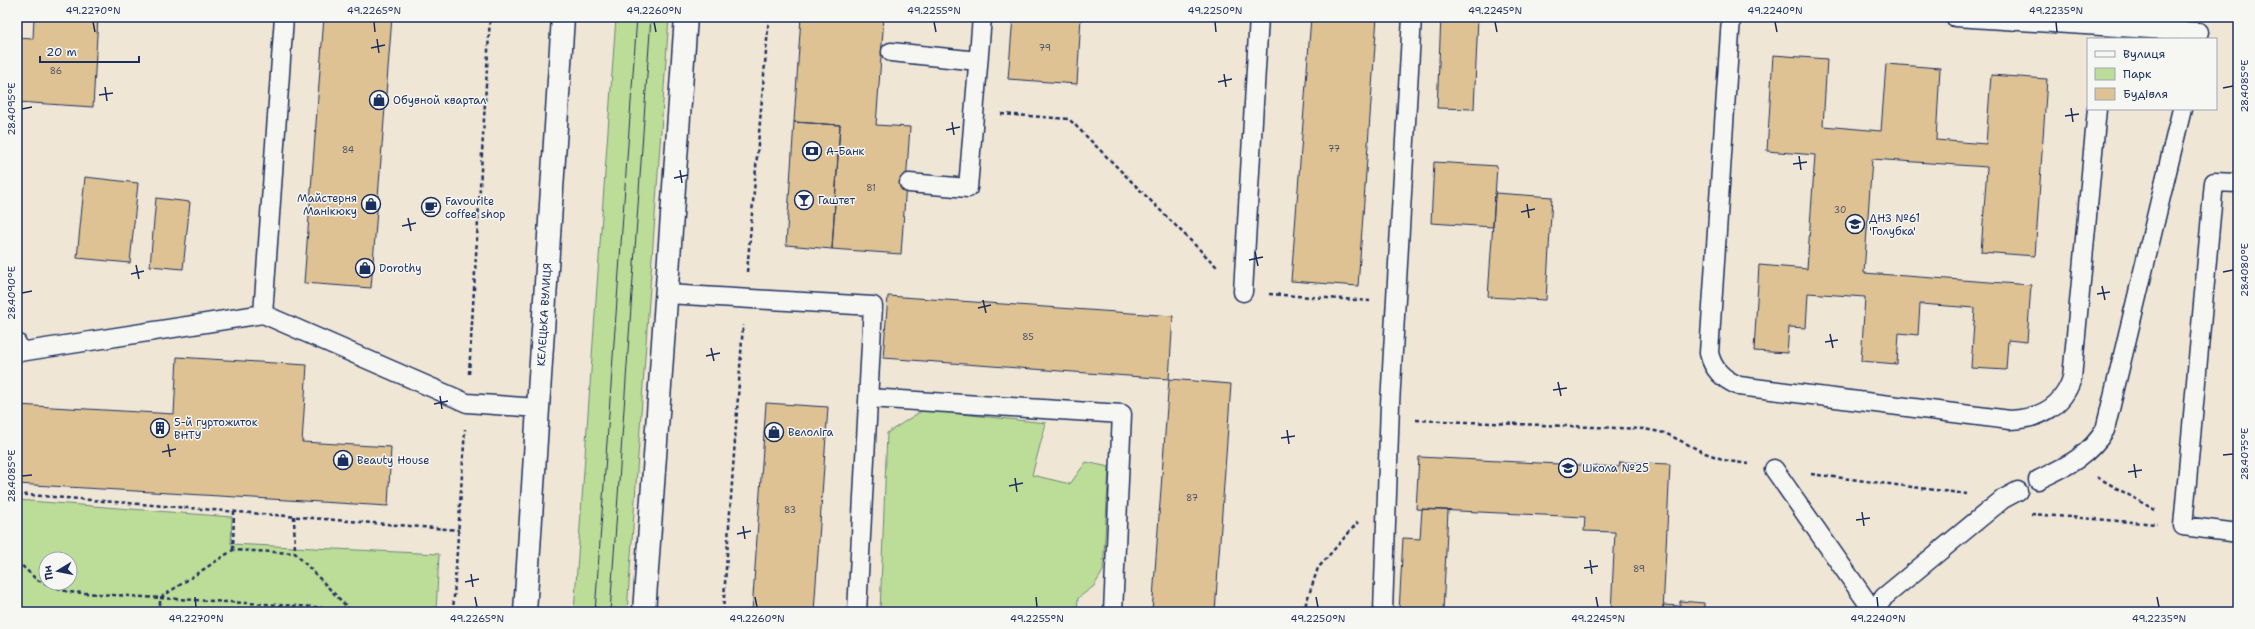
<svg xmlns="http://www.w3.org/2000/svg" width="2255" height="629" font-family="'Shantell Sans',sans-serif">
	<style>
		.green { fill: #bcdd97; stroke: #6c867a; fill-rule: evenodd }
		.building { fill: #dec293; stroke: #1b2f5e }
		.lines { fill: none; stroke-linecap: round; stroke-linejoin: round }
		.service-casing { stroke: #1b2f5e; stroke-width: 21 }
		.minor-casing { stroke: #1b2f5e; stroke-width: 25 }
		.secondary-casing { stroke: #1b2f5e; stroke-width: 25 }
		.path { stroke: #1b2f5e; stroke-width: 2.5; stroke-dasharray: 4 3; stroke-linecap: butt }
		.service { stroke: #f6f6f2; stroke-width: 18 }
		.minor { stroke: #f6f6f2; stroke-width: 22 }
		.secondary { stroke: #f6f6f2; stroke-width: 22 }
		.tram { stroke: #1b2f5e; stroke-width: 1 }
		.ticks { fill: none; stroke: #1b2f5e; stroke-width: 1.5 }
		.labels { text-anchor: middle; stroke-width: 3; stroke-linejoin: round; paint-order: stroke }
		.number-label { font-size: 9px; fill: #4c546b }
		.poi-label { font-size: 11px; fill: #1b2f5e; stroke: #f6f6f2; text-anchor: start }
		.street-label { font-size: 11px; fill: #1b2f5e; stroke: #f6f6f2 }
		.neatline { fill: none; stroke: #1b2f5e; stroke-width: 1.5 }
		.ticks-label { font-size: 10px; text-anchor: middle; fill: #1b2f5e }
	</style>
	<rect width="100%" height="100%" fill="#efe6d6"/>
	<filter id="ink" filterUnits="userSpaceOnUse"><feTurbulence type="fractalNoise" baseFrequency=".025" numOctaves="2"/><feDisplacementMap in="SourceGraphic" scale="8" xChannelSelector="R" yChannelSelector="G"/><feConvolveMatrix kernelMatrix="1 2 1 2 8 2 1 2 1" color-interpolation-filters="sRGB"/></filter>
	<g filter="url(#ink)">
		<path class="green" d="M 616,17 L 669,17 L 627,612 L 574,612 Z
			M 923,410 L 1046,423 L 1032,475 L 1070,484 L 1086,462 L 1109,467 L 1103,571 L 1094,586 L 1078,598 L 1077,612 L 880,612 L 887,433 Z
			M 17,500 L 232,517 L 231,544 L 439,554 L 436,612 L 17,612 ZM 46,559 L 70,559 L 70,583 L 46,583 Z"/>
		<path class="building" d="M 34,17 L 98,17 L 93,107 L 17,102 L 17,38 L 33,39 Z
			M 324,17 L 392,17 L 371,288 L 304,283 Z
			M 801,17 L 884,17 L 876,125 L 910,127 L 901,254 L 832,249 L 840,125 L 794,122 Z
			M 1013,17 L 1081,17 L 1077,84 L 1008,79 Z
			M 1311,17 L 1377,17 L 1358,286 L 1291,281 Z
			M 1441,17 L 1478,17 L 1474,109 L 1437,108 Z
			M 1773,55 L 1827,59 L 1823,126 L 1881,131 L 1886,64 L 1940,68 L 1936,140 L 1986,144 L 1991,75 L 2047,79 L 2035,256 L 1981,252 L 1987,167 L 1872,159 L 1864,273 L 2031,285 L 2027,342 L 2008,340 L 2006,370 L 1971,368 L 1975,308 L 1920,304 L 1918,335 L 1899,333 L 1897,364 L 1861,361 L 1865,297 L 1808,293 L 1806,328 L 1789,327 L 1787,353 L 1754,351 L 1759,265 L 1807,269 L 1815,155 L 1767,151 Z
			M 794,122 L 840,125 L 832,249 L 786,245 Z
			M 1434,162 L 1497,166 L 1493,227 L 1431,223 Z
			M 85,177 L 138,183 L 130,263 L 77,258 Z
			M 1495,193 L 1552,197 L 1546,300 L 1488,297 Z
			M 156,198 L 190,202 L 183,269 L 150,266 Z
			M 888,296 L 1173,316 L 1169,379 L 883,358 Z
			M 177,357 L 307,365 L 302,442 L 391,447 L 388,506 L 17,484 L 17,405 L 174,414 Z
			M 1169,379 L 1231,384 L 1215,612 L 1152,612 Z
			M 766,403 L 828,407 L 814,612 L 752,612 Z
			M 2238,454 L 2238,501 L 2235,500 Z
			M 1419,457 L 1619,467 L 1620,462 L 1670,464 L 1663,612 L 1611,612 L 1615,532 L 1584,531 L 1585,517 L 1416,509 Z
			M 1422,509 L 1448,510 L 1443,612 L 1399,612 L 1403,538 L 1420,539 Z
			M 1680,601 L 1704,603 L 1704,612 L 1663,612 L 1663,605 L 1680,606 Z"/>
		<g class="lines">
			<g class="service-casing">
				<path id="service" d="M 1731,17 L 1709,353 C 1713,370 1723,379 1739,386 L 2010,420 C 2039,419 2063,407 2072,378 L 2097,109
					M 1955,17 L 2199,32
					M 891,52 L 978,61
					M 909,183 L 968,188 L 982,17
					M 2238,183 L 2214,182 L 2183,526 L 2238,533
					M 1243,292 L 1259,17
					M 667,294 L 873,306 L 857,612
					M 263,314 L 284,17
					M 17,343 L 20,352 L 263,314 L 467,403 L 538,408
					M 869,398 L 1122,414 L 1113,612
					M 1774,469 L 1874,612
					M 2038,480 C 2066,466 2087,458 2105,430 L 2182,109
					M 1383,612 L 1390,404 L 1412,17
					M 1874,612 L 1884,597 L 2003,499 L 2018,491"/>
			</g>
			<g class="minor-casing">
				<path id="minor" d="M 644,612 L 686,17"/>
			</g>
			<g class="secondary-casing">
				<g id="secondary">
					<path id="s1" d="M 525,612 L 563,17"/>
				</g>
			</g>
			<path class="path" d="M 1001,114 L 1069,119 L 1217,267
				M 747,272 L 769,17
				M 1269,294 L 1370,301
				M 469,374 L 490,17
				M 1416,420 L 1644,429 L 1665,433 L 1705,453 L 1728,461 L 1749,464
				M 1811,474 L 1967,494
				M 2097,477 L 2157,511
				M 17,494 L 459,530
				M 2031,514 L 2157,524
				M 294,516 L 295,553
				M 233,550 L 234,511
				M 17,561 L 37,580 L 68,592 L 160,598 L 233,550 L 295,553 L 352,612
				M 160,612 L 160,598 L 349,609
				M 453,612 L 465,429
				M 723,612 L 743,325
				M 1303,612 L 1318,568 L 1358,522"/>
			<use href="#service" class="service"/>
			<use href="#minor" class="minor"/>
			<use href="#secondary" class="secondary"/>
			<path class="tram" d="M 595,612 L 637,17
				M 610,612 L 651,17"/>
		</g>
	</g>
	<path class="ticks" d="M 93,22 L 95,32M 374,22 L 375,32M 654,22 L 656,32M 934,22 L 936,32M 1215,22 L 1216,32M 1495,22 L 1497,32M 1775,22 L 1777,32M 2056,22 L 2057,32M 377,39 L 379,53M 371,48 L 385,45M 1224,74 L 1226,87M 1218,82 L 1232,79M 105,87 L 107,101M 2223,88 L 2233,86M 99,95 L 113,93M 2071,108 L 2073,122M 22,109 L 32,107M 2065,116 L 2079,114M 952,122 L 954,135M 946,130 L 960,127M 1799,156 L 1801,170M 1793,164 L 1807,162M 680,170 L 682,183M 674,178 L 688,175M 1527,204 L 1529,218M 1521,212 L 1535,209M 408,218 L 411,231M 402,226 L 416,223M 1255,252 L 1258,266M 1249,260 L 1263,257M 136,265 L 139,279M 2223,272 L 2233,270M 131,274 L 144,271M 2102,286 L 2105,300M 22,293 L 32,291M 2097,294 L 2110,292M 983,300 L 986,313M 978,308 L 991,305M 1830,334 L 1833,348M 1825,342 L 1838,340M 711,348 L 714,361M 706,356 L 720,353M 1558,382 L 1561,396M 1553,390 L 1567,388M 440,396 L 442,409M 434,404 L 448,401M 1287,430 L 1289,444M 1281,438 L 1295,436M 168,444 L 170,457M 162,452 L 176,449M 2223,455 L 2233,454M 2134,464 L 2136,478M 2128,472 L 2142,470M 22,476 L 32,475M 1015,478 L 1017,492M 1009,486 L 1023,483M 1862,512 L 1864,526M 1856,520 L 1870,518M 743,526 L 745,539M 737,534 L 751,531M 1590,560 L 1592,574M 1584,568 L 1598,566M 471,574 L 473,587M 465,582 L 479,579M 195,597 L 196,607M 475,597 L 477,607M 755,597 L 757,607M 1036,597 L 1037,607M 1316,597 L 1318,607M 1596,597 L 1598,607M 1877,597 L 1878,607M 2157,597 L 2159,607"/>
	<defs>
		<g id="shop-ring" transform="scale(1)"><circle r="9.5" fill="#f6f6f2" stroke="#1b2f5e" stroke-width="1.5"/><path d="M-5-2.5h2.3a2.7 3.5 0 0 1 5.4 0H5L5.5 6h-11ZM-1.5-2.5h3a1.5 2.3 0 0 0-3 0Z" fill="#1b2f5e"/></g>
		<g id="bank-ring" transform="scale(1)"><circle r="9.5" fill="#f6f6f2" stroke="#1b2f5e" stroke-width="1.5"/><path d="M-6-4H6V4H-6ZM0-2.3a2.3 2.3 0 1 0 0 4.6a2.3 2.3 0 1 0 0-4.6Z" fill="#1b2f5e"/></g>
		<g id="bar-ring" transform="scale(1)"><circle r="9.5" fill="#f6f6f2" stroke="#1b2f5e" stroke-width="1.5"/><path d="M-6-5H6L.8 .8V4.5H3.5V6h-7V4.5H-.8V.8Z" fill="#1b2f5e"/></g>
		<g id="cafe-ring" transform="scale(1)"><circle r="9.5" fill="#f6f6f2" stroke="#1b2f5e" stroke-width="1.5"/><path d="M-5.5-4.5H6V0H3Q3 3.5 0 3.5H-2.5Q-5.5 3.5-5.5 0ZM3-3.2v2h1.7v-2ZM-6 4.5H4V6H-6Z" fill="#1b2f5e"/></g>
		<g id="school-ring" transform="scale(1)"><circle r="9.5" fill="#f6f6f2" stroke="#1b2f5e" stroke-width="1.5"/><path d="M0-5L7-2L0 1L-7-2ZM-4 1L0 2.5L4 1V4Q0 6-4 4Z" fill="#1b2f5e"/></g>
		<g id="building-ring" transform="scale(1)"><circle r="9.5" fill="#f6f6f2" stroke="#1b2f5e" stroke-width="1.5"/><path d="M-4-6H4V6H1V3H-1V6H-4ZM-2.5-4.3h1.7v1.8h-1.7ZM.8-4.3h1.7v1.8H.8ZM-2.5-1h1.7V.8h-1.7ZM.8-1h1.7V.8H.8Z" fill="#1b2f5e"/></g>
	</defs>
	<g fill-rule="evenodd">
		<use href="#shop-ring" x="379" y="100"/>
		<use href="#bank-ring" x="812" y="151"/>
		<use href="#bar-ring" x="804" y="200"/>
		<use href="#shop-ring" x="371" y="204"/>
		<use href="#cafe-ring" x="431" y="207"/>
		<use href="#school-ring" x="1855" y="224"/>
		<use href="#shop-ring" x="365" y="268"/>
		<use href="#building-ring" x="160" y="428"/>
		<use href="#shop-ring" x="774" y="432"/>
		<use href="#shop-ring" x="343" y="460"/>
		<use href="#school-ring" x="1568" y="468"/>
	</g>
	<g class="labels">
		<g class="number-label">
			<text x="1045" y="51">79</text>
			<text x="56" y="74">86</text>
			<text x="1334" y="152">77</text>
			<text x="348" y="153">84</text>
			<text x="871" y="191">81</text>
			<text x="1840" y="213">30</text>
			<text x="1028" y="340">85</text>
			<text x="1192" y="501">87</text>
			<text x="790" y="513">83</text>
			<text x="1639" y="572">89</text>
		</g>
		<g class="poi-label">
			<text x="393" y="104">Обувной квартал</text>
			<text x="826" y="155">А-Банк</text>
			<text x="357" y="202" text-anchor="end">Майстерня<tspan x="357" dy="13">Манікюку</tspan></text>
			<text x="818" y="204">Гаштет</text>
			<text x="445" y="205">Favourite<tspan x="445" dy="13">coffee shop</tspan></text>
			<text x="1869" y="222">ДНЗ №61<tspan x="1869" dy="13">'Голубка'</tspan></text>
			<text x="379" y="272">Dorothy</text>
			<text x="174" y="426">5-й гуртожиток<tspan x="174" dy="13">ВНТУ</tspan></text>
			<text x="788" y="436">Велоліга</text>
			<text x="357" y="464">Beauty House</text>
			<text x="1582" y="472">Школа №25</text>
		</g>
		<g class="street-label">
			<text dy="4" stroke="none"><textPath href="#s1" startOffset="298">КЕЛЕЦЬКА ВУЛИЦЯ</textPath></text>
		</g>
	</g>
	<rect width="2255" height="629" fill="none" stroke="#f6f6f2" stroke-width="44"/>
	<rect x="2087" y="38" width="130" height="72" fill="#f6f6f2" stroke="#9ea6b7"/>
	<rect x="2095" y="51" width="20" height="6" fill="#f6f6f2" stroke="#9ea6b7"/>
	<text x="2123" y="58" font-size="12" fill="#1b2f5e">Вулиця</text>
	<rect x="2095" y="68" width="20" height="12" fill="#bcdd97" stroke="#9ea6b7"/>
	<text x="2123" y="78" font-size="12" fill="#1b2f5e">Парк</text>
	<rect x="2095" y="88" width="20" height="12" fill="#dec293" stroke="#9ea6b7"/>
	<text x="2123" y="98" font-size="12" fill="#1b2f5e">Будівля</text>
	<g transform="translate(58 571) rotate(260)"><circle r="19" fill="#f6f6f2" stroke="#9ea6b7"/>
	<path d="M0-3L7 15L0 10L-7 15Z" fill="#1b2f5e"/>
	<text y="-6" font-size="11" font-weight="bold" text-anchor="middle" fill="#1b2f5e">Пн</text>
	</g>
	<path d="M40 56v6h99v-6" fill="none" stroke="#1b2f5e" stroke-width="2"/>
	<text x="46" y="56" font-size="12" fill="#1b2f5e" stroke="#f6f6f2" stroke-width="3" paint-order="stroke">20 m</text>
	<rect x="22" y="22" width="2211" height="585" class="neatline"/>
	<g class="ticks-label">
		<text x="93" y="14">49.2270°N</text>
		<text x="374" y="14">49.2265°N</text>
		<text x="654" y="14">49.2260°N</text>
		<text x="934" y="14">49.2255°N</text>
		<text x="1215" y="14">49.2250°N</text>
		<text x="1495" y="14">49.2245°N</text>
		<text x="1775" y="14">49.2240°N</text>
		<text x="2056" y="14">49.2235°N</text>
		<text transform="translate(2244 86) rotate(-90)" y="4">28.4085°E</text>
		<text transform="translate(11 109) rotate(-90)" y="4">28.4095°E</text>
		<text transform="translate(2244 270) rotate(-90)" y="4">28.4080°E</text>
		<text transform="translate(11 293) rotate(-90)" y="4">28.4090°E</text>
		<text transform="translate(2244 454) rotate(-90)" y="4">28.4075°E</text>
		<text transform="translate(11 476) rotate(-90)" y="4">28.4085°E</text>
		<text x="196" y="622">49.2270°N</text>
		<text x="477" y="622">49.2265°N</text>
		<text x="757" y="622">49.2260°N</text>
		<text x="1037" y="622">49.2255°N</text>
		<text x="1318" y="622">49.2250°N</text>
		<text x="1598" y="622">49.2245°N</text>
		<text x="1878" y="622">49.2240°N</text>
		<text x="2159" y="622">49.2235°N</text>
	</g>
</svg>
